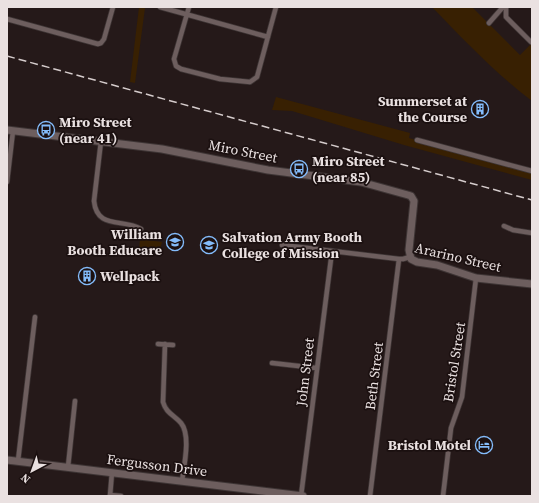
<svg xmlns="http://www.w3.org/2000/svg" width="539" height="503" font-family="'Source Serif 4',serif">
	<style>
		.green { fill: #382002 }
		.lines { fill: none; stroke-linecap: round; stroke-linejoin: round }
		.street-casing { stroke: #3e3535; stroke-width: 6 }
		.secondary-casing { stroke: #3e3535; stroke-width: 9 }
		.street { stroke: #6d5e5e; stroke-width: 4.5 }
		.secondary { stroke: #6d5e5e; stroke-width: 7 }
		.rail { stroke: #d5cccc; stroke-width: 1.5; stroke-dasharray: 8 4; stroke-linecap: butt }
		.labels { text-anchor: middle; stroke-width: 3.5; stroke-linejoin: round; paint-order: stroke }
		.poi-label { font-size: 14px; font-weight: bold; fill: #eae1e1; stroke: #1b1010; text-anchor: start }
		.street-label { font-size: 14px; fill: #eae1e1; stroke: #1b1010 }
	</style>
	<rect width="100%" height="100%" fill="#251919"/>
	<path class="green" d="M 139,7 L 145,8 L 135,83 L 130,82 Z
		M 432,7 L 472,7 L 520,55 L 532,43 L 532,101 C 495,73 464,40 432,7 Z
		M 276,97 L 410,133 L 409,138 L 532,173 L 532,180 L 404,145 L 292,111 L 272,110 Z
		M 140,239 L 162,242 L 159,253 L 139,250 Z"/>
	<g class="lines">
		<g class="street-casing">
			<path id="street" d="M 160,7 L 268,37
				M 189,7 L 174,59 L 176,66 L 181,69 L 220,79 L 250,82 L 257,77 L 276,7
				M 506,8 L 506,17 L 531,42
				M 7,19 L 98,44 L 101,43 L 104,39 L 113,7
				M 489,23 L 503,7
				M 417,140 L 532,171
				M 101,141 L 94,201 C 97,230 123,218 141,229
				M 7,182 L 13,131
				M 504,226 L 513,230 L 532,233
				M 282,245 L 399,259 L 403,259 L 410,257
				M 158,344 L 173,345
				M 165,344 L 163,402 C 166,413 174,415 181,423 C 191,435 184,466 182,481
				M 272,363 L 316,368
				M 18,461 L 35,317
				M 68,467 L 75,401
				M 110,495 L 121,496
				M 110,496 L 112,472
				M 301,496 L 332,251
				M 370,496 L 399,259
				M 443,496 L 451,428 L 462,397 L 476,278"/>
		</g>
		<g class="secondary-casing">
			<path id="secondary" d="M 7,130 L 162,149 L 268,170 L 361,182 L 408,195 L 411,196 L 414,201 L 409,250 L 411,259 L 417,262 L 437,265 L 476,278 L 532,284
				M 7,460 L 303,496"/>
		</g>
		<use href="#street" class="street"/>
		<use href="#secondary" class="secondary"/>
		<path class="rail" d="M 7,56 L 532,200"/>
	</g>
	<defs>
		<g id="building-ring" transform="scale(0.9)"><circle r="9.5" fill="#1b1010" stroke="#84bcfb" stroke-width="1.5"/><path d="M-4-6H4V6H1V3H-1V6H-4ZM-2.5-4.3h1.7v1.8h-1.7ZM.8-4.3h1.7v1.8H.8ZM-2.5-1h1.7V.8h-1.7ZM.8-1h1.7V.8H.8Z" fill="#84bcfb"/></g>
		<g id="bus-ring" transform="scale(0.9)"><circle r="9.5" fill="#1b1010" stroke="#84bcfb" stroke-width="1.5"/><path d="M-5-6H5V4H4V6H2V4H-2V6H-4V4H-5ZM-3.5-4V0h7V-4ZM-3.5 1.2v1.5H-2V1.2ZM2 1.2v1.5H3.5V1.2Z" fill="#84bcfb"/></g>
		<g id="school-ring" transform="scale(0.9)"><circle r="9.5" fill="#1b1010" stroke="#84bcfb" stroke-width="1.5"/><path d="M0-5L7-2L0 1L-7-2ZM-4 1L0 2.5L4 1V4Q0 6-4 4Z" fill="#84bcfb"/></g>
		<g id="university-ring" transform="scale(0.9)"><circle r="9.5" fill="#1b1010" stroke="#84bcfb" stroke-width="1.5"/><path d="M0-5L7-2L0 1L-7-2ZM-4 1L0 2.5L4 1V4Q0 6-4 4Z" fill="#84bcfb"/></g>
		<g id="hotel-ring" transform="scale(0.9)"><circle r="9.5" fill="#1b1010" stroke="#84bcfb" stroke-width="1.5"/><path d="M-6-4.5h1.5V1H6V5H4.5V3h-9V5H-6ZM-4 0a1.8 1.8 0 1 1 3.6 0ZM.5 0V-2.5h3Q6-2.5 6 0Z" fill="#84bcfb"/></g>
	</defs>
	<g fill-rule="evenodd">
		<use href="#building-ring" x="480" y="109"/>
		<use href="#bus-ring" x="46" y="130"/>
		<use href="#bus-ring" x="299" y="169"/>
		<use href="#school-ring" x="175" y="242"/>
		<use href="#university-ring" x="209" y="245"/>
		<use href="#building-ring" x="87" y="276"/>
		<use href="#hotel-ring" x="484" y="445"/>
	</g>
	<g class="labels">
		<g class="poi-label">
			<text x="467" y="106" text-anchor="end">Summerset at<tspan x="467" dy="16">the Course</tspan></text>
			<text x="59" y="127">Miro Street<tspan x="59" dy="16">(near 41)</tspan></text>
			<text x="312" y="166">Miro Street<tspan x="312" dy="16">(near 85)</tspan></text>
			<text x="162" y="239" text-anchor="end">William<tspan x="162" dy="16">Booth Educare</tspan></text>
			<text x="222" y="242">Salvation Army Booth<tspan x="222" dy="16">College of Mission</tspan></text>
			<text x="100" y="281">Wellpack</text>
			<text x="471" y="450" text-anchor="end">Bristol Motel</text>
		</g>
		<g class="street-label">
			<text transform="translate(243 151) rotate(11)" y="5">Miro Street</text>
			<text transform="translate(458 257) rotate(13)" y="5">Ararino Street</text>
			<text transform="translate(454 362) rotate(-81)" y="5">Bristol Street</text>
			<text transform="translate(305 372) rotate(-83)" y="5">John Street</text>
			<text transform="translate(374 376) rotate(-83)" y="5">Beth Street</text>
			<text transform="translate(157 465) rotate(7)" y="5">Fergusson Drive</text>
		</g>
	</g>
	<rect width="539" height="503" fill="none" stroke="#eae1e1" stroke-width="16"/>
	<g transform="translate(32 471) rotate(221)" stroke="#1b1010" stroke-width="3" paint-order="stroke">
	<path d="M0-3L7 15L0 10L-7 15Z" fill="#eae1e1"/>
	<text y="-6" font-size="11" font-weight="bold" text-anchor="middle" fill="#eae1e1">N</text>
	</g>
</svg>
